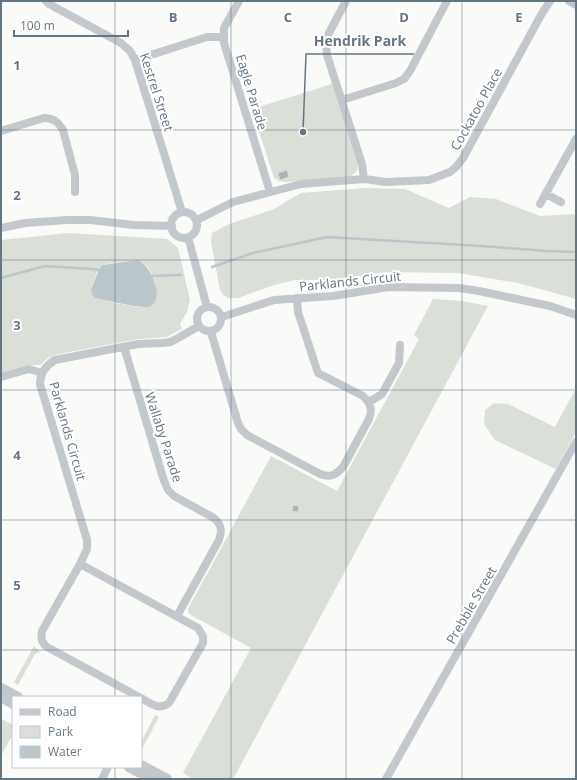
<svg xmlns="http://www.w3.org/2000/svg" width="577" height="780" font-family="'Open Sans',sans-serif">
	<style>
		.green { fill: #dadfd7; fill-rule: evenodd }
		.water { fill: #bbc7cb }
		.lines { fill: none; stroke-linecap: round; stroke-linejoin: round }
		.stream { stroke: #bbc7cb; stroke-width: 2.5 }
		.building { fill: #aab3b9; stroke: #dcdcda }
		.minor { stroke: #c3c8cc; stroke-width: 8 }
		.tertiary { stroke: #c3c8cc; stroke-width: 10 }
		.grid { fill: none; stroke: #657683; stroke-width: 1; stroke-opacity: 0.55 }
		.labels { text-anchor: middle; stroke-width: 4; stroke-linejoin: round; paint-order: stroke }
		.street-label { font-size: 13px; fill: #657683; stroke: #fff }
		.grid-label { font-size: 13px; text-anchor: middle; font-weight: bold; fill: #657683; stroke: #fff; stroke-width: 4; stroke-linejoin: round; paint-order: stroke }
		.leader { fill: none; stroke: #657683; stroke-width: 1.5 }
		.callout-dot { fill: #657683; stroke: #fff; stroke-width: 1.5 }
		.callout-label { font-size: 14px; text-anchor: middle; font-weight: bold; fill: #657683; stroke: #fff; stroke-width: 4; stroke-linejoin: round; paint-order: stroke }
	</style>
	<rect width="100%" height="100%" fill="#fafaf8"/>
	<path class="green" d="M 332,84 L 358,162 C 358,170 356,174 348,177 L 285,182 L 279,181 L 274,178 L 252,109 Z
		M 365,188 L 405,189 L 449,208 L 470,197 L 496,199 L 540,216 L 576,214 L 576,299 L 518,283 L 458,273 L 386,272 L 330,280 L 295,280 L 274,285 L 238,298 L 229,298 L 223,295 L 220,290 L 211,241 L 212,233 L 229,224 L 274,209 L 301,193 Z
		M 69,233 L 167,239 L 178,248 L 190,300 L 187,312 L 180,324 L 182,329 L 166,337 L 138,339 L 59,354 L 48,358 L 40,365 L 30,365 L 1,373 L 1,240 ZM 137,260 C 153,263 163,295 151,306 C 137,310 111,301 95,298 L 92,295 L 91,288 L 99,267 L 106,264 Z
		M 433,299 L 462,301 L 488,306 L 233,779 L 193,779 L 183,773 L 251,648 L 189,614 L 188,609 L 271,456 L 337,491 L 419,339 L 414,335 Z
		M 576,388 L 576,432 L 556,469 L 495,440 L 484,424 L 485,410 L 494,403 L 508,404 L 555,427 Z
		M 34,646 L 40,652 L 35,654 L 18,685 L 14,682 Z
		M 155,715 L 159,717 L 141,751 L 141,742 Z
		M 1,719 L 13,725 L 13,734 L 1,756 Z"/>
	<path class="water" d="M 137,260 C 151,263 165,299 151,306 C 144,310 105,300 95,298 L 92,295 L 91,289 L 100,267 L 103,265 Z"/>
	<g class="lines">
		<path class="stream" d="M 212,267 L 253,253 L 327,237 L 481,246 L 547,251 L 576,252
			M 151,276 L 181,275
			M 1,278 L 45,266 L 92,269 L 101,270"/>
	</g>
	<path class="building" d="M 287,170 L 289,177 L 280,180 L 278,173 Z
		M 293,505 L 299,506 L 298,512 L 292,511 Z"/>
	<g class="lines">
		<path class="minor" d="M 46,1 L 49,4 L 121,43 L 130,51 L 135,60 L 182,212
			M 239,1 L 224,28 L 224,43 L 270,192
			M 346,1 L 329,33 L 326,42 L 327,55 L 362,164 L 364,179
			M 569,1 L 576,5
			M 135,60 L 207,37 L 223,37
			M 342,100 L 396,83 L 404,79 L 410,71 L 447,1
			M 1,131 L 44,118 C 54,118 58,122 63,130 L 75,175 L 75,192
			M 546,194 L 561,202
			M 540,204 L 576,139
			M171 225a13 13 0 1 1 26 0a13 13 0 1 1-26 0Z
			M 197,220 L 233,202 L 301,184 L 364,179 L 386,182 L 429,180 L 450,172 L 456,167 L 463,158 L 541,15 L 550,1
			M 1,228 L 25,223 L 67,220 L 90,220 L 134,225 L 172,226
			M 188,237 L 207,307
			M197 319a12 12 0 1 1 24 0a12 12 0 1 1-24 0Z
			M 222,317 L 274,300 L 333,296 L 389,287 L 459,288 L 479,291 L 550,306 L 576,315
			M 211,332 L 238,423 L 241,429 L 247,435 L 320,474 C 330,478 336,475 343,467 L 369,419 C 373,409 370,403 363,396 L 318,373 L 298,312 L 297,298
			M 124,347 L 164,481 L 168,490 L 174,496 L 214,518 C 222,525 222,531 219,540 L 177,616
			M 1,377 L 29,369 L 42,373
			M 369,402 L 382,394 L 399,363 L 400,345
			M 80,564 L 198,628 L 203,636 L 203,643 L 169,703 C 159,711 150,703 141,698
			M 139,697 L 47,647 C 41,642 41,638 42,631 L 80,564 L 87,549 L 87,540 L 40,384 C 40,373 45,366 55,360 L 138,344 L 162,343 L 171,342 L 199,326
			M 102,779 L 108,767
			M 386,779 L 576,442"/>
		<path class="tertiary" d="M 1,688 L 18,697
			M 1,697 L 13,704
			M 141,765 L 167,779
			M 129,767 L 151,779"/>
	</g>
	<path class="grid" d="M 115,1 L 115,697M 231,1 L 231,779M 346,1 L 346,779M 462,1 L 462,779M 1,130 L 576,130M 1,260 L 576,260M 1,390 L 576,390M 1,520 L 576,520M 1,650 L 576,650M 115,767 L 115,779"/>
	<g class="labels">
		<g class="street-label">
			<text transform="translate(157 92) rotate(72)" y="5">Kestrel Street</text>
			<text transform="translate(252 92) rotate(73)" y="5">Eagle Parade</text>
			<text transform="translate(476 109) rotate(-61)" y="5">Cockatoo Place</text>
			<text transform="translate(350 281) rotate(-6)" y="5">Parklands Circuit</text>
			<text transform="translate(68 431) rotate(74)" y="5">Parklands Circuit</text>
			<text transform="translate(164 437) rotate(72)" y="5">Wallaby Parade</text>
			<text transform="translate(471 605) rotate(-60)" y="5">Prebble Street</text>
		</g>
	</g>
	<g class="grid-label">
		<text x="173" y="22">B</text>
		<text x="288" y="22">C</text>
		<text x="404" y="22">D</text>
		<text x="519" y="22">E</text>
		<text x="17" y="70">1</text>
		<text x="17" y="200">2</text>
		<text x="17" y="330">3</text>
		<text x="17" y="460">4</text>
		<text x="17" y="590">5</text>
	</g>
	<path class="leader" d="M303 132L306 54H414"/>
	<circle class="callout-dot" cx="303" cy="132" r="4"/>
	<g class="callout-label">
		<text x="360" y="46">Hendrik Park</text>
	</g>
	<rect width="577" height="780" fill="none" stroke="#657683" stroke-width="4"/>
	<rect x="12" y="696" width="130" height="72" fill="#ffffff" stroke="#c1c8cd"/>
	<rect x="20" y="709" width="20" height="6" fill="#c3c8cc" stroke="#c1c8cd"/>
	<text x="48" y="716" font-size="12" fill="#657683">Road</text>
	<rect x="20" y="726" width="20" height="12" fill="#dadfd7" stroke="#c1c8cd"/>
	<text x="48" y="736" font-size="12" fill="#657683">Park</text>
	<rect x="20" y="746" width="20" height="12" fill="#bbc7cb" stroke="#c1c8cd"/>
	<text x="48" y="756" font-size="12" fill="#657683">Water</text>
	<path d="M14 30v6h114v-6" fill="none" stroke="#657683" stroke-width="2"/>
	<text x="20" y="30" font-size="12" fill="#657683" stroke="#ffffff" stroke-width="3" paint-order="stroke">100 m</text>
</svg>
